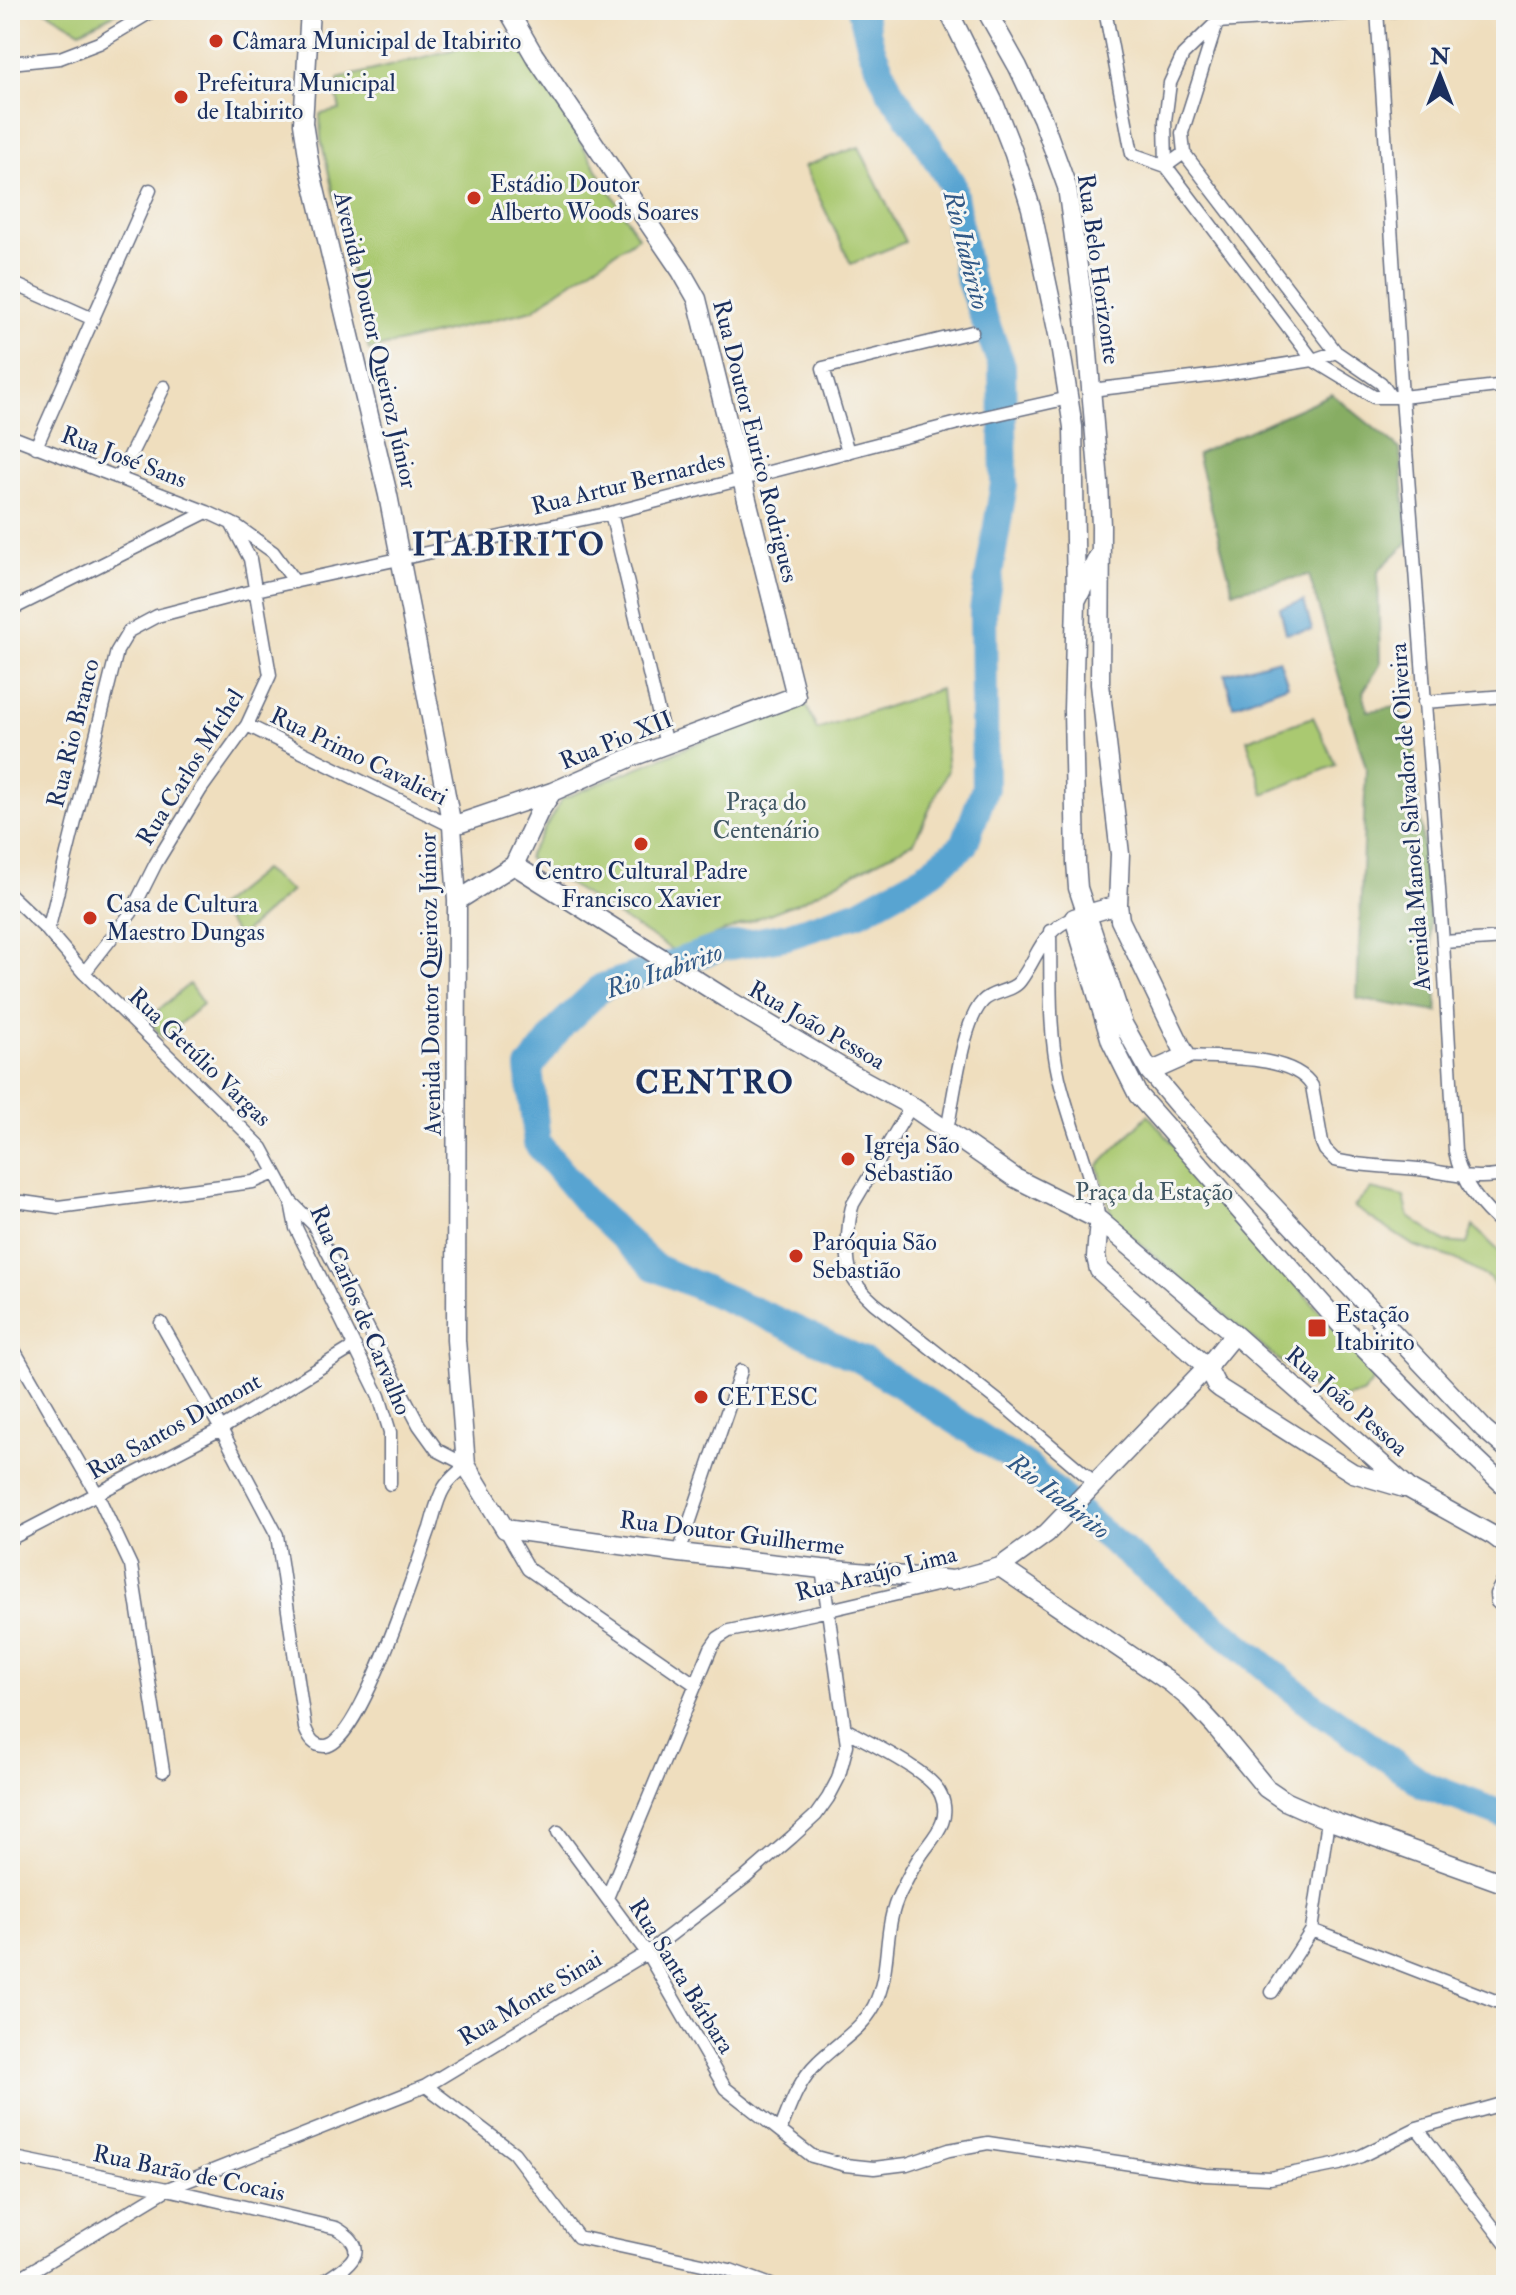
<svg xmlns="http://www.w3.org/2000/svg" width="1516" height="2295" font-family="'IM FELL Double Pica',serif">
	<style>
		.green { fill: #aac971; stroke: #627c68; stroke-width: 2 }
		.forest { fill: #87ad63; stroke: #516e60; stroke-width: 2 }
		.water { fill: #59a4d1; stroke: #3a6a98; stroke-width: 2 }
		.lines { fill: none; stroke-linecap: round; stroke-linejoin: round }
		.river { stroke: #59a4d1; stroke-width: 28 }
		.street-casing { stroke: #656c80; stroke-width: 15 }
		.secondary-casing { stroke: #656c80; stroke-width: 21 }
		.street { stroke: #fff; stroke-width: 12 }
		.secondary { stroke: #fff; stroke-width: 18 }
		.poi-dot { fill: #c8321e; stroke: #f6f6f2; stroke-width: 3 }
		.labels { text-anchor: middle; stroke-width: 6; stroke-linejoin: round; paint-order: stroke }
		.poi-label { font-size: 24px; fill: #1b2f5e; stroke: #f6f6f2; text-anchor: start }
		.street-label { font-size: 24px; fill: #1b2f5e; stroke: #f6f6f2 }
		.park-label { font-size: 24px; fill: #3f5663; stroke: #f6f6f2 }
		.water-label { font-size: 26px; font-style: italic; fill: #315886; stroke: #f6f6f2 }
		.district-label { font-size: 32px; font-weight: bold; letter-spacing: 2px; fill: #1b2f5e; stroke: #f6f6f2 }
	</style>
	<rect width="100%" height="100%" fill="#f6f6f2"/>
	<filter id="ink" filterUnits="userSpaceOnUse"><feTurbulence type="fractalNoise" baseFrequency=".0125" numOctaves="2"/><feDisplacementMap in="SourceGraphic" scale="16" xChannelSelector="R" yChannelSelector="G"/><feConvolveMatrix kernelMatrix="1 2 1 2 8 2 1 2 1" color-interpolation-filters="sRGB"/></filter>
	<filter id="wash" filterUnits="userSpaceOnUse"><feTurbulence type="fractalNoise" baseFrequency=".006" numOctaves="4" result="noise"/><feDisplacementMap in="SourceGraphic" scale="32" xChannelSelector="R" yChannelSelector="G"/><feGaussianBlur stdDeviation="1.8" result="paint"/><feColorMatrix in="noise" values="0 0 0 0 0 0 0 0 0 0 0 0 0 0 0 0 0 1.4 0 .05"/><feComposite in="paint" operator="in"/></filter>
	<g filter="url(#wash)">
		<rect width="100%" height="100%" fill="#efdebe"/>
		<path class="green" d="M 45,10 L 122,10 L 80,31 Z
			M 515,34 L 638,237 L 558,291 L 533,310 L 369,350 L 321,139 L 320,114 L 340,110 L 336,92 L 339,91 L 338,79 Z
			M 859,147 L 905,242 L 851,264 L 804,166 Z
			M 940,689 L 948,770 L 914,842 L 802,901 L 674,951 L 527,858 L 562,799 L 804,699 L 817,730 Z
			M 1313,717 L 1336,765 L 1264,794 L 1247,740 Z
			M 263,870 L 291,891 L 239,937 L 216,908 Z
			M 189,984 L 203,1004 L 163,1038 L 148,1019 Z
			M 1148,1115 L 1377,1377 L 1362,1394 L 1327,1401 L 1113,1221 L 1098,1166 Z
			M 1371,1189 L 1404,1197 L 1409,1217 L 1445,1242 L 1467,1244 L 1473,1226 L 1506,1258 L 1506,1302 L 1490,1279 L 1455,1259 L 1414,1246 L 1354,1207 Z"/>
		<path class="forest" d="M 1332,394 L 1400,449 L 1408,542 L 1378,571 L 1380,665 L 1363,692 L 1368,711 L 1397,707 L 1413,735 L 1438,1012 L 1357,999 L 1366,768 L 1309,575 L 1233,591 L 1197,454 Z"/>
		<path class="water" d="M 1304,601 L 1312,630 L 1286,633 L 1280,608 Z
			M 1279,659 L 1288,685 L 1233,706 L 1225,674 Z"/>
		<g class="lines">
			<path class="river" d="M 861,10 L 872,50 L 891,93 L 917,128 L 952,184 L 968,276 L 1002,366 L 1004,484 L 983,611 L 985,788 L 964,845 L 925,876 L 860,912 L 787,936 L 719,948 L 602,987 L 563,1024 L 529,1068 L 537,1143 L 589,1205 L 654,1267 L 769,1317 L 863,1361 L 1026,1466 L 1096,1528 L 1311,1704 L 1425,1785 L 1506,1816"/>
		</g>
	</g>
	<g filter="url(#ink)">
		<g class="lines">
			<g class="street-casing">
				<path id="street" d="M 1105,10 L 1132,154 L 1166,166 L 1184,153
					M 1221,10 L 1182,133 L 1184,153 L 1336,352 L 1381,383 L 1391,397
					M 1377,10 L 1402,397 L 1506,385
					M 1217,22 L 1183,55 L 1170,83 L 1165,121 L 1166,166 L 1313,360 L 1374,397 L 1402,397 L 1443,942 L 1455,1151 C 1461,1183 1481,1207 1506,1228
					M 1217,22 L 1405,10
					M 10,63 L 60,58 L 99,43 L 154,10
					M 19,286 L 93,319
					M 1091,390 L 1218,375 L 1313,360 L 1336,352
					M 10,436 L 207,512
					M 36,447 L 150,190
					M 848,452 L 823,368 L 972,332
					M 119,478 L 164,387
					M 611,513 L 666,745
					M 10,610 L 207,512 L 237,526 L 273,552 L 295,582
					M 1424,702 L 1506,696
					M 247,725 L 452,826
					M 10,895 L 48,931 L 84,973 L 262,1148 L 291,1202 L 313,1224 L 419,1425 L 437,1450 L 466,1465 C 459,1472 449,1479 444,1488 C 437,1499 434,1515 430,1528 C 417,1563 361,1742 326,1746 C 314,1747 309,1738 305,1728 L 277,1535 L 221,1429 L 161,1323
					M 48,931 L 117,651 L 129,631 L 157,616 L 256,590 L 611,513 L 962,422 L 1069,398
					M 1050,931 C 1051,979 1048,1031 1059,1078 C 1071,1127 1091,1171 1099,1220
					M 1443,942 L 1506,938
					M 84,973 L 131,913 L 156,863 L 201,789 L 247,725 L 270,675 L 250,559 L 231,523
					M 1186,1056 C 1220,1058 1293,1054 1312,1086 L 1322,1143 L 1325,1150 L 1335,1160 C 1362,1167 1390,1166 1418,1169 C 1447,1172 1476,1182 1506,1174
					M 911,1106 L 853,1204 C 849,1215 849,1224 848,1236 C 846,1268 849,1281 874,1303 L 1008,1409 L 1095,1483
					M 947,1130 C 954,1099 962,1022 983,1001 C 992,991 1012,992 1020,981 C 1039,956 1041,930 1074,918
					M 10,1202 L 23,1202 L 58,1207 L 253,1182 L 275,1173
					M 291,1202 L 296,1228 L 379,1396 L 390,1432 L 390,1484
					M 10,1343 L 97,1494 L 131,1566 L 163,1771
					M 505,1529 L 528,1569 L 696,1685
					M 10,1539 L 221,1429 L 355,1346
					M 679,1553 L 741,1371
					M 1506,1576 L 1496,1594 L 1497,1602 L 1506,1610
					M 558,1832 L 647,1953 L 725,2088 L 812,2156 L 845,2165 L 874,2168 L 907,2164 L 949,2150 L 988,2143 L 1206,2175 L 1270,2178 L 1339,2164 L 1361,2156 L 1417,2128 L 1506,2103
					M 607,1898 L 711,1648 L 718,1638 L 729,1631 L 816,1613 L 940,1584
					M 1312,1930 L 1506,2005
					M 1272,1992 L 1312,1930 L 1328,1820
					M 426,2086 L 514,2153 L 578,2237 L 730,2270 L 771,2285
					M 1417,2128 L 1506,2244
					M 780,2131 C 790,2106 798,2081 818,2062 C 836,2044 862,2029 874,2006 C 892,1971 882,1928 900,1893 C 907,1880 913,1866 921,1855 C 934,1836 952,1821 941,1795 C 931,1771 870,1744 847,1730
					M 10,2157 L 167,2189 L 336,2228 C 378,2252 343,2269 318,2285
					M 10,2284 L 167,2189 L 426,2086 L 647,1953 L 746,1877 L 792,1837 L 816,1815 L 828,1798 L 838,1779 L 847,1745 L 822,1569"/>
			</g>
			<g class="secondary-casing">
				<path id="secondary" d="M 310,10 L 303,123 L 310,168 L 388,495 L 452,826 L 457,901 L 456,1340 L 466,1465 L 505,1529 L 679,1553 L 822,1569 L 953,1580 L 1000,1567 L 1047,1533 L 1207,1367 L 1234,1334
					M 948,10 L 994,103 L 1014,154 L 1031,208 L 1059,339 L 1073,427 L 1076,597
					M 986,10 L 1018,67 L 1042,118 L 1067,187 L 1085,317 L 1099,483 L 1101,526 L 1100,684 L 1120,854 L 1118,905 L 1120,920 L 1186,1056 L 1150,1072
					M 1098,557 L 1076,601 L 1073,710 L 1076,862 L 1078,888 L 1123,1024 L 1150,1072 L 1177,1104 L 1484,1429 L 1506,1448
					M 452,826 L 552,792 L 632,757 L 796,696 L 697,299 L 681,271 L 534,55 L 508,10
					M 514,865 L 725,998 L 856,1076 L 911,1106 L 1015,1178 L 1099,1220 L 1234,1334 L 1411,1490 L 1494,1536 L 1506,1545
					M 514,865 L 539,812 L 552,792
					M 457,901 L 514,865
					M 1118,905 L 1074,918 L 1111,1041 L 1138,1095 L 1341,1325 L 1433,1418 L 1506,1487
					M 1099,1220 L 1096,1257 L 1099,1270 L 1207,1367 L 1216,1385 L 1221,1389 L 1353,1473 L 1404,1488
					M 1000,1567 L 1171,1683 L 1190,1699 L 1215,1726 L 1266,1788 L 1285,1801 L 1328,1820 L 1506,1884"/>
			</g>
			<use href="#street" class="street"/>
			<use href="#secondary" class="secondary"/>
		</g>
	</g>
	<g class="poi-dot">
		<circle cx="216" cy="41" r="8"/>
		<circle cx="181" cy="97" r="8"/>
		<circle cx="474" cy="198" r="8"/>
		<circle cx="641" cy="844" r="8"/>
		<circle cx="90" cy="918" r="8"/>
		<circle cx="848" cy="1159" r="8"/>
		<circle cx="796" cy="1256" r="8"/>
		<rect x="1307" y="1318" width="20" height="20" rx="4"/>
		<circle cx="701" cy="1397" r="8"/>
	</g>
	<g class="labels">
		<g class="poi-label">
			<text x="232" y="49">Câmara Municipal de Itabirito</text>
			<text x="197" y="91">Prefeitura Municipal<tspan x="197" dy="28">de Itabirito</tspan></text>
			<text x="490" y="192">Estádio Doutor<tspan x="490" dy="28">Alberto Woods Soares</tspan></text>
			<text x="641" y="879" text-anchor="middle">Centro Cultural Padre<tspan x="641" dy="28">Francisco Xavier</tspan></text>
			<text x="106" y="912">Casa de Cultura<tspan x="106" dy="28">Maestro Dungas</tspan></text>
			<text x="864" y="1153">Igreja São<tspan x="864" dy="28">Sebastião</tspan></text>
			<text x="812" y="1250">Paróquia São<tspan x="812" dy="28">Sebastião</tspan></text>
			<text x="1335" y="1322">Estação<tspan x="1335" dy="28">Itabirito</tspan></text>
			<text x="717" y="1405">CETESC</text>
		</g>
		<g class="street-label">
			<text transform="translate(1099 269) rotate(82)" y="8">Rua Belo Horizonte</text>
			<text transform="translate(376 340) rotate(77)" y="8">Avenida Doutor Queiroz Júnior</text>
			<text transform="translate(756 441) rotate(76)" y="8">Rua Doutor Eurico Rodrigues</text>
			<text transform="translate(124 457) rotate(21)" y="8">Rua José Sans</text>
			<text transform="translate(628 483) rotate(-14)" y="8">Rua Artur Bernardes</text>
			<text transform="translate(73 733) rotate(-76)" y="8">Rua Rio Branco</text>
			<text transform="translate(616 740) rotate(-22)" y="8">Rua Pio XII</text>
			<text transform="translate(359 756) rotate(26)" y="8">Rua Primo Cavalieri</text>
			<text transform="translate(190 767) rotate(-58)" y="8">Rua Carlos Michel</text>
			<text transform="translate(1410 817) rotate(-94)" y="8">Avenida Manoel Salvador de Oliveira</text>
			<text transform="translate(430 984) rotate(-91)" y="8">Avenida Doutor Queiroz Júnior</text>
			<text transform="translate(817 1025) rotate(30)" y="8">Rua João Pessoa</text>
			<text transform="translate(200 1057) rotate(44)" y="8">Rua Getúlio Vargas</text>
			<text transform="translate(361 1310) rotate(67)" y="8">Rua Carlos de Carvalho</text>
			<text transform="translate(1347 1401) rotate(41)" y="8">Rua João Pessoa</text>
			<text transform="translate(174 1426) rotate(-29)" y="8">Rua Santos Dumont</text>
			<text transform="translate(732 1533) rotate(7)" y="8">Rua Doutor Guilherme</text>
			<text transform="translate(876 1573) rotate(-14)" y="8">Rua Araújo Lima</text>
			<text transform="translate(682 1976) rotate(58)" y="8">Rua Santa Bárbara</text>
			<text transform="translate(530 1998) rotate(-31)" y="8">Rua Monte Sinai</text>
			<text transform="translate(189 2173) rotate(12)" y="8">Rua Barão de Cocais</text>
		</g>
		<g class="park-label">
			<text x="766" y="810">Praça do<tspan x="766" dy="28">Centenário</tspan></text>
			<text x="1154" y="1200">Praça da Estação</text>
		</g>
		<g class="water-label">
			<text transform="translate(967 250) rotate(76)" y="9">Rio Itabirito</text>
			<text transform="translate(664 970) rotate(-19)" y="9">Rio Itabirito</text>
			<text transform="translate(1059 1496) rotate(38)" y="9">Rio Itabirito</text>
		</g>
		<g class="district-label">
			<text x="509" y="555">ITABIRITO</text>
			<text x="715" y="1093">CENTRO</text>
		</g>
	</g>
	<rect width="1516" height="2295" fill="none" stroke="#f6f6f2" stroke-width="40"/>
	<g transform="translate(1440 76)" stroke="#f6f6f2" stroke-width="6" paint-order="stroke">
	<path d="M0-6L14 30L0 20L-14 30Z" fill="#1b2f5e"/>
	<text y="-12" font-size="22" font-weight="bold" text-anchor="middle" fill="#1b2f5e">N</text>
	</g>
</svg>
